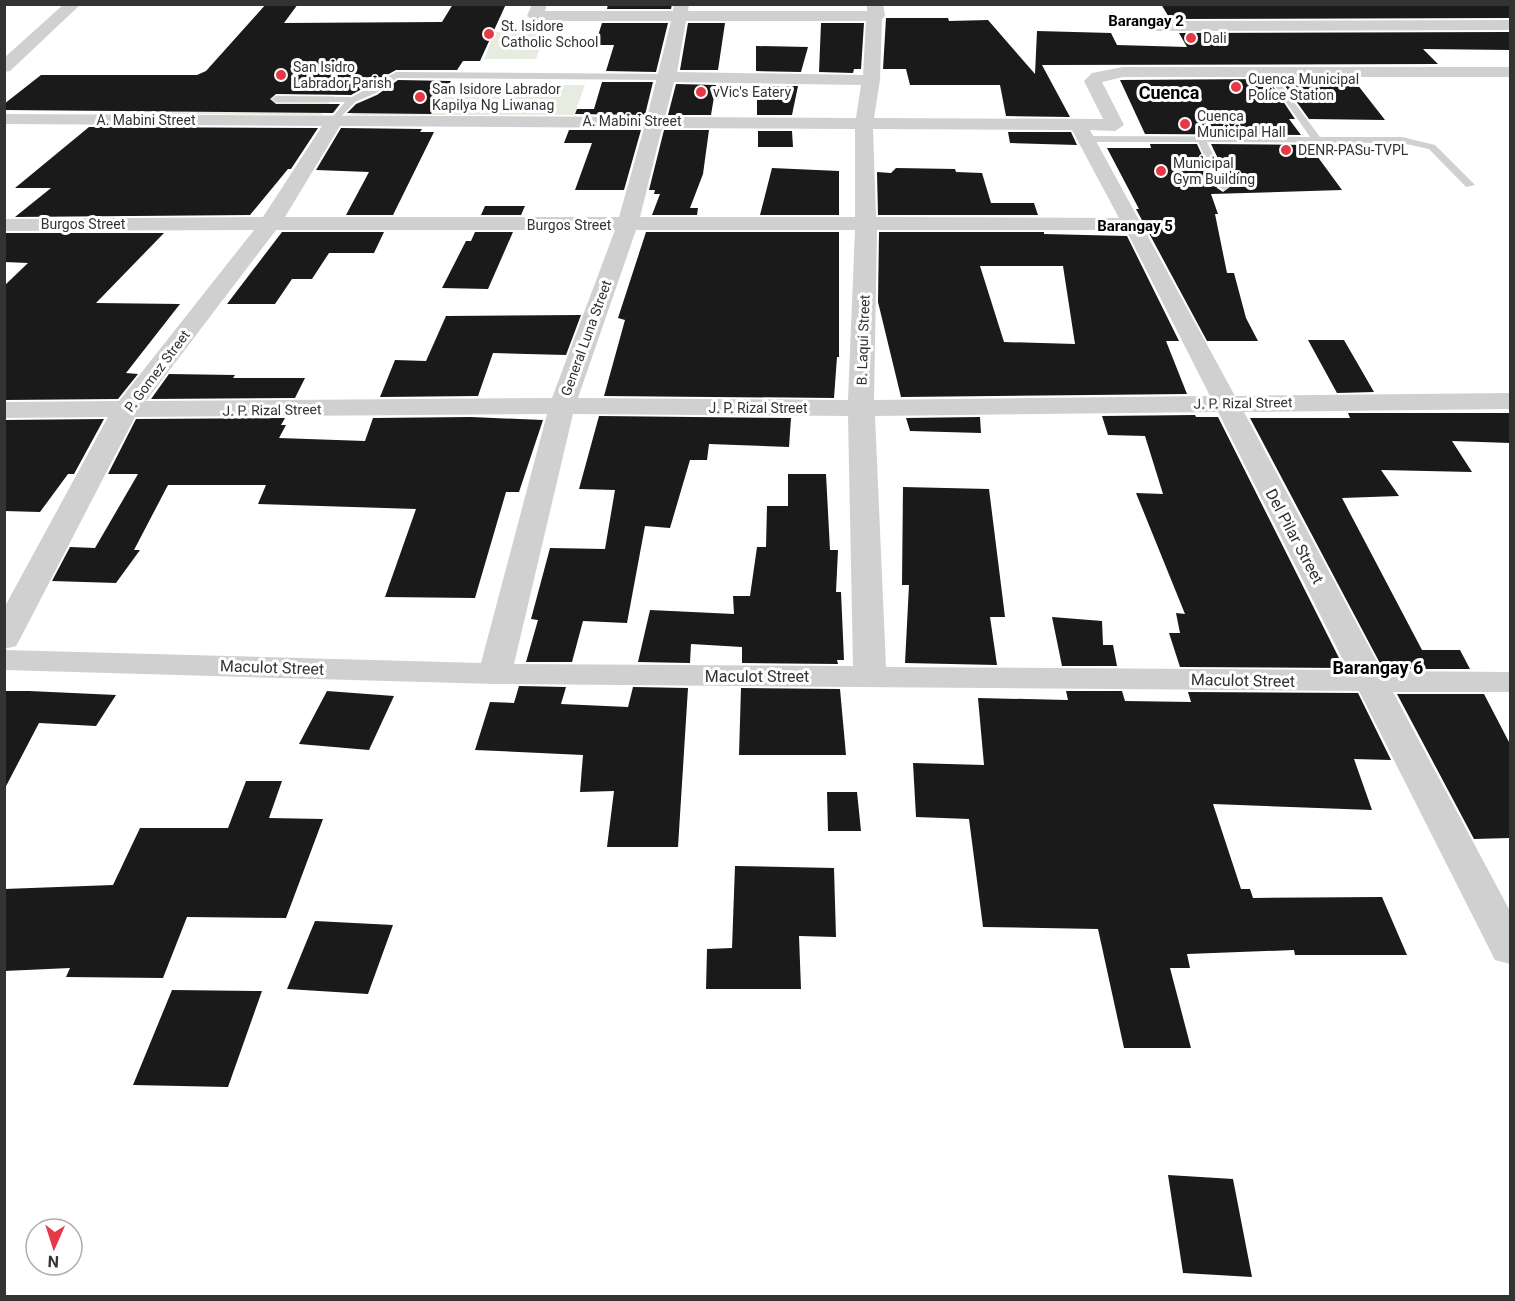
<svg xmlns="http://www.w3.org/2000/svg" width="1515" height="1301" font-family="Roboto,sans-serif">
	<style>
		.green { fill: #e6ecdf }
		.building { fill: #1a1a1a; fill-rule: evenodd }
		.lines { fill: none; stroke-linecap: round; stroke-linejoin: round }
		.service { fill: #d0d0d0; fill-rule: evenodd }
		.minor { fill: #d0d0d0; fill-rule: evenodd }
		.poi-dot { fill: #e63946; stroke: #fff; stroke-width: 2 }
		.labels { text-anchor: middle; stroke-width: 6; stroke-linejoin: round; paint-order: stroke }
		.far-poi-label { font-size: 14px; fill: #333; stroke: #fff; text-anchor: start }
		.far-street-label { font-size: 14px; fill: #333; stroke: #fff }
		.far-neighbourhood-label { font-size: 15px; font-weight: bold; fill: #000; stroke: #fff }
		.street-label { font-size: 16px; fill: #333; stroke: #fff }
		.far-district-label { font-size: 18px; font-weight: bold; fill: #000; stroke: #fff }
		.neighbourhood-label { font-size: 18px; font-weight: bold; fill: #000; stroke: #fff }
	</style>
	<rect width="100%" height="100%" fill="#fff"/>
	<path class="green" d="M 495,32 L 545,32 L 536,59 L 484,59 Z
		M 411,85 L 585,85 L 574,115 L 351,115 C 365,95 388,88 411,85 Z
		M 176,95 L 334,96 L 321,115 L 158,114 Z"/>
	<path class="building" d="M 266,4 L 298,4 L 284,23 L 442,22 L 453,4 L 506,4 L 480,61 L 463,61 L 457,70 L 396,70 L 351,95 L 276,94 L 270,99 L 276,104 L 340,104 L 333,113 L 4,110 L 4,104 L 41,75 L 197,75 L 206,71 Z
		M 608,4 L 672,4 L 671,9 L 607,9 Z
		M 1161,4 L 1510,4 L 1510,18 L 1170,19 Z
		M 886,18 L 948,18 L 949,21 L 988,20 L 1035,74 L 1037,31 L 1111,33 L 1117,45 L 1187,47 L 1179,33 L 1510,32 L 1510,50 L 1423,49 L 1438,64 L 1042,65 L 1070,117 L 1006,116 L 1000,85 L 910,85 L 906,69 L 883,69 Z
		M 602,23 L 668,23 L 656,72 L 606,71 L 614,45 L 595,45 Z
		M 688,23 L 725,23 L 718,70 L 680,70 Z
		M 821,23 L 864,23 L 861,69 L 854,69 L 853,73 L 819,72 Z
		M 756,46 L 808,47 L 801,72 L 756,71 Z
		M 1268,79 L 1295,119 L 1289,119 L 1301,135 L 1145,134 L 1120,80 Z
		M 1280,79 L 1353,79 L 1385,120 L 1309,119 Z
		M 398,80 L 451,81 L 431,114 L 347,113 L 356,104 L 377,95 Z
		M 602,82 L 653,82 L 645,115 L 575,114 L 577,109 L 594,109 Z
		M 676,84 L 716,85 L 711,115 L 668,115 Z
		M 757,86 L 798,86 L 792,115 L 757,115 Z
		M 89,127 L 318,128 L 291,169 L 288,169 L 250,215 L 15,217 L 51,188 L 15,188 Z
		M 341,128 L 422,129 L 420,132 L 434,132 L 393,215 L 346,215 L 369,172 L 316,170 Z
		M 569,130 L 641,130 L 624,190 L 575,190 L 592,143 L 564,143 Z
		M 664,130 L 709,130 L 703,174 L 690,208 L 698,208 L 697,215 L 652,215 L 660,194 L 654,194 L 655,190 L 649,190 Z
		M 758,131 L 792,131 L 793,147 L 758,147 Z
		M 1008,132 L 1071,132 L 1077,145 L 1010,143 Z
		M 1150,144 L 1197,144 L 1217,188 L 1223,192 L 1231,186 L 1211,144 L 1309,145 L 1342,190 L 1211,194 L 1218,214 L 1215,214 L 1227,273 L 1234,273 L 1246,318 L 1258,341 L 1207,341 L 1136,209 L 1139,209 L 1107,148 L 1151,148 Z
		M 772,168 L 839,171 L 839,215 L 760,215 Z
		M 896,168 L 955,169 L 956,172 L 982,173 L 991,203 L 1034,203 L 1038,215 L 878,215 L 877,172 L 891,173 Z
		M 485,206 L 525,206 L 521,215 L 481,215 Z
		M 282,232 L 384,232 L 374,253 L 329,253 L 312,279 L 292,279 L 275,304 L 227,304 Z
		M 475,232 L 513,232 L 488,289 L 442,288 L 466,241 L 471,241 Z
		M 646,232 L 839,232 L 839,357 L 837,357 L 834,398 L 604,396 L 625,320 L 618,318 Z
		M 879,232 L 1044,232 L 1044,234 L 1127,236 L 1179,341 L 1166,341 L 1187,394 L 901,397 L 878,302 ZM 980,266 L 1063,266 L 1075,344 L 1004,342 Z
		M 4,233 L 164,233 L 96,303 L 180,304 L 126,373 L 138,374 L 118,399 L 4,400 L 4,286 L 28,263 L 4,262 Z
		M 581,315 L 566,355 L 493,353 L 478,396 L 380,397 L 395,360 L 426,361 L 446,316 Z
		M 1308,340 L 1344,340 L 1374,392 L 1337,393 Z
		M 169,374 L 235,375 L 233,378 L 305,378 L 295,398 L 151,399 Z
		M 1348,413 L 1510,413 L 1510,443 L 1452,441 L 1472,472 L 1381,470 L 1399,496 L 1342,498 L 1422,650 L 1460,650 L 1470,669 L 1383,669 L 1250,418 L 1350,418 Z
		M 1195,415 L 1196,417 L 1218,417 L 1344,668 L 1180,667 L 1169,633 L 1180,633 L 1176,613 L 1185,614 L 1136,493 L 1163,494 L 1145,436 L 1108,435 L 1102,416 Z
		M 599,416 L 791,418 L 789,447 L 709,444 L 707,460 L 690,460 L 670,528 L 645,526 L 627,623 L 583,621 L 572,662 L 526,662 L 538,620 L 531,619 L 550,548 L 605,549 L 615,490 L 579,489 Z
		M 471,417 L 543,420 L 519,492 L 506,492 L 475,598 L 385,597 L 416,509 L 258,504 L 266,485 L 168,485 L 134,550 L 140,550 L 116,583 L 52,581 L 70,547 L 95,548 L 138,474 L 108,474 L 136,419 L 285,418 L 281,425 L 286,425 L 279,438 L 365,441 L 373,418 Z
		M 980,417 L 981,433 L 910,431 L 906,418 Z
		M 104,419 L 74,474 L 68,474 L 40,512 L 4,511 L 4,420 Z
		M 788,474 L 826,474 L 830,550 L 838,550 L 836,592 L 841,592 L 844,660 L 837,660 L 838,664 L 742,663 L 742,647 L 691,644 L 690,663 L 638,662 L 650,610 L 734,614 L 733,596 L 750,596 L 757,547 L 766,547 L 767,506 L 788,506 Z
		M 903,487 L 989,489 L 1005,617 L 990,617 L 997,665 L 905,663 L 909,585 L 902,585 Z
		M 1052,617 L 1102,621 L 1103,645 L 1113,645 L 1117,666 L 1062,666 Z
		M 519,686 L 566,687 L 561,704 L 628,707 L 633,687 L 688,688 L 678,847 L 607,847 L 614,791 L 580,792 L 583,755 L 475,750 L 490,702 L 514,703 Z
		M 741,688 L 840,689 L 846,755 L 739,755 Z
		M 4,691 L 29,691 L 116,695 L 96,726 L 39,723 L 4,790 Z
		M 327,691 L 394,696 L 369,750 L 299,744 Z
		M 1066,691 L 1122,691 L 1125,701 L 1191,702 L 1188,692 L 1358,693 L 1391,760 L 1354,759 L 1372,810 L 1213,804 L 1241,889 L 1250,889 L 1253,898 L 1382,897 L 1407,955 L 1295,955 L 1294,950 L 1187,954 L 1190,968 L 1170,968 L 1191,1048 L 1124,1048 L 1098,929 L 983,927 L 969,819 L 916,817 L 913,763 L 984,765 L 978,698 L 1068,700 Z
		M 1397,694 L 1484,694 L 1510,744 L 1510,838 L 1474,839 Z
		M 246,781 L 282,781 L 269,818 L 323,819 L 286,918 L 187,917 L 163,978 L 66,977 L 70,968 L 4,971 L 4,889 L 113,885 L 140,828 L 228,828 Z
		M 827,792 L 857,792 L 861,831 L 828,831 Z
		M 735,866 L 834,868 L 836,937 L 799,936 L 801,989 L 706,989 L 707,949 L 732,948 Z
		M 315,921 L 393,925 L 368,994 L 287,989 Z
		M 172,990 L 262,991 L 228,1087 L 133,1085 Z
		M 1168,1175 L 1233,1179 L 1252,1277 L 1183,1273 Z"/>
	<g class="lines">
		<path class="service" d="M 1264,70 L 1270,70 L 1320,137 L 1402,137 L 1435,145 L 1475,185 L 1466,187 L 1429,149 L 1402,143 L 1207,142 L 1229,187 L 1224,190 L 1219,187 L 1198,142 L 1085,142 L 1080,139 L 1085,136 L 1310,137 Z
			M 396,72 L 667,74 L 671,77 L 667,80 L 397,78 L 376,93 L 355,102 L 335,123 L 330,120 L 345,102 L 276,102 L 272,99 L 276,96 L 352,97 Z"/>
		<path class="minor" d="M 64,4 L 81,4 L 10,71 L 4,72 L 4,58 Z
			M 532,4 L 547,4 L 545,11 L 673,11 L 674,4 L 689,4 L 688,11 L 867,11 L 867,4 L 883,4 L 885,16 L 882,19 L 880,80 L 874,118 L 1103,119 L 1084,81 L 1092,73 L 1123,67 L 1510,67 L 1510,77 L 1123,77 L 1102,82 L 1124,125 L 1115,131 L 1090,130 L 1235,396 L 1510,393 L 1510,409 L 1244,412 L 1382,671 L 1510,672 L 1510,692 L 1393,692 L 1510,911 L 1510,964 L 1495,960 L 1359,691 L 495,684 L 4,670 L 4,650 L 481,663 L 547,414 L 135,417 L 20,639 L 16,646 L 4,649 L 4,608 L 108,417 L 4,418 L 4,402 L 119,401 L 254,230 L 4,231 L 4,219 L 263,217 L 322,126 L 4,124 L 4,114 L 647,117 L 671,21 L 535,21 L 527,16 ZM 686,21 L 866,21 L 863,75 L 677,72 ZM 674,82 L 861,85 L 856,118 L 665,117 ZM 340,126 L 644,128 L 619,217 L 285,217 ZM 662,128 L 855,129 L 855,217 L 640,217 ZM 873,129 L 1072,130 L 1119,218 L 876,217 ZM 276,230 L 615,230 L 552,398 L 146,401 ZM 636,230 L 855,230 L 848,400 L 578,398 ZM 877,230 L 1126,230 L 1210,396 L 874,400 ZM 1218,412 L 1348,670 L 886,667 L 875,416 ZM 573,414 L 848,416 L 853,666 L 514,664 Z
			M 1510,20 L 1510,30 L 1153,31 L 1145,26 L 1153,21 Z"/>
	</g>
	<g class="poi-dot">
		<circle cx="489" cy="34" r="6"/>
		<circle cx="1191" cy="38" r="6"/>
		<circle cx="281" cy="75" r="6"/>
		<circle cx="1236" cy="87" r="6"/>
		<circle cx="701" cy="92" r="6"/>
		<circle cx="420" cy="97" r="6"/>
		<circle cx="1185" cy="124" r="6"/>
		<circle cx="1286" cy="150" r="6"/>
		<circle cx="1161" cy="171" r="6"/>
	</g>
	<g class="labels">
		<g class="far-poi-label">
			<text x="501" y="31">St. Isidore<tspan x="501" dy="16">Catholic School</tspan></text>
			<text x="1203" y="43">Dali</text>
			<text x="293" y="72">San Isidro<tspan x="293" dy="16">Labrador Parish</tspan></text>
			<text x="1248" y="84">Cuenca Municipal<tspan x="1248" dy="16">Police Station</tspan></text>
			<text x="432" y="94">San Isidore Labrador<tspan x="432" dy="16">Kapilya Ng Liwanag</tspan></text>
			<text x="713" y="97">vVic's Eatery</text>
			<text x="1197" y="121">Cuenca<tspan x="1197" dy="16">Municipal Hall</tspan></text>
			<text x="1298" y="155">DENR-PASu-TVPL</text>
			<text x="1173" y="168">Municipal<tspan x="1173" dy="16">Gym Building</tspan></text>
		</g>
		<g class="far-street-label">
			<text x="146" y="125">A. Mabini Street</text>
			<text x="632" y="126">A. Mabini Street</text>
			<text x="83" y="229">Burgos Street</text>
			<text x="569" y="230">Burgos Street</text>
			<text transform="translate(586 338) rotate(-70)" y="5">General Luna Street</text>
			<text transform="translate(863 340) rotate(-88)" y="5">B. Laqui Street</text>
			<text transform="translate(157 371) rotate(-53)" y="5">P. Gomez Street</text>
			<text transform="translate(1243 403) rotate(-1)" y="5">J. P. Rizal Street</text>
			<text x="758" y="413">J. P. Rizal Street</text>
			<text transform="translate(272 410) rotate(-1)" y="5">J. P. Rizal Street</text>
		</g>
		<g class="far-neighbourhood-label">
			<text x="1146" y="26">Barangay 2</text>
			<text x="1135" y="231">Barangay 5</text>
		</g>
		<g class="street-label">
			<text transform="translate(1295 536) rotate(62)" y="6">Del Pilar Street</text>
			<text transform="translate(272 667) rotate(2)" y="6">Maculot Street</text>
			<text x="757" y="682">Maculot Street</text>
			<text transform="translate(1243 680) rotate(1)" y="6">Maculot Street</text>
		</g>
		<g class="far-district-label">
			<text x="1169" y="99">Cuenca</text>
		</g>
		<g class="neighbourhood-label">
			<text x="1378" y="674">Barangay 6</text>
		</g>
	</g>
	<rect width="1515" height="1301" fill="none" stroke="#333333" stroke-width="12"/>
	<g transform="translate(54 1247) rotate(183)"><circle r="28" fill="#ffffff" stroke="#adadad" stroke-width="1.5"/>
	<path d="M0-4.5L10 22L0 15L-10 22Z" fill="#e63946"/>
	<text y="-9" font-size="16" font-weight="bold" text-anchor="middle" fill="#333333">N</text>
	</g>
</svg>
